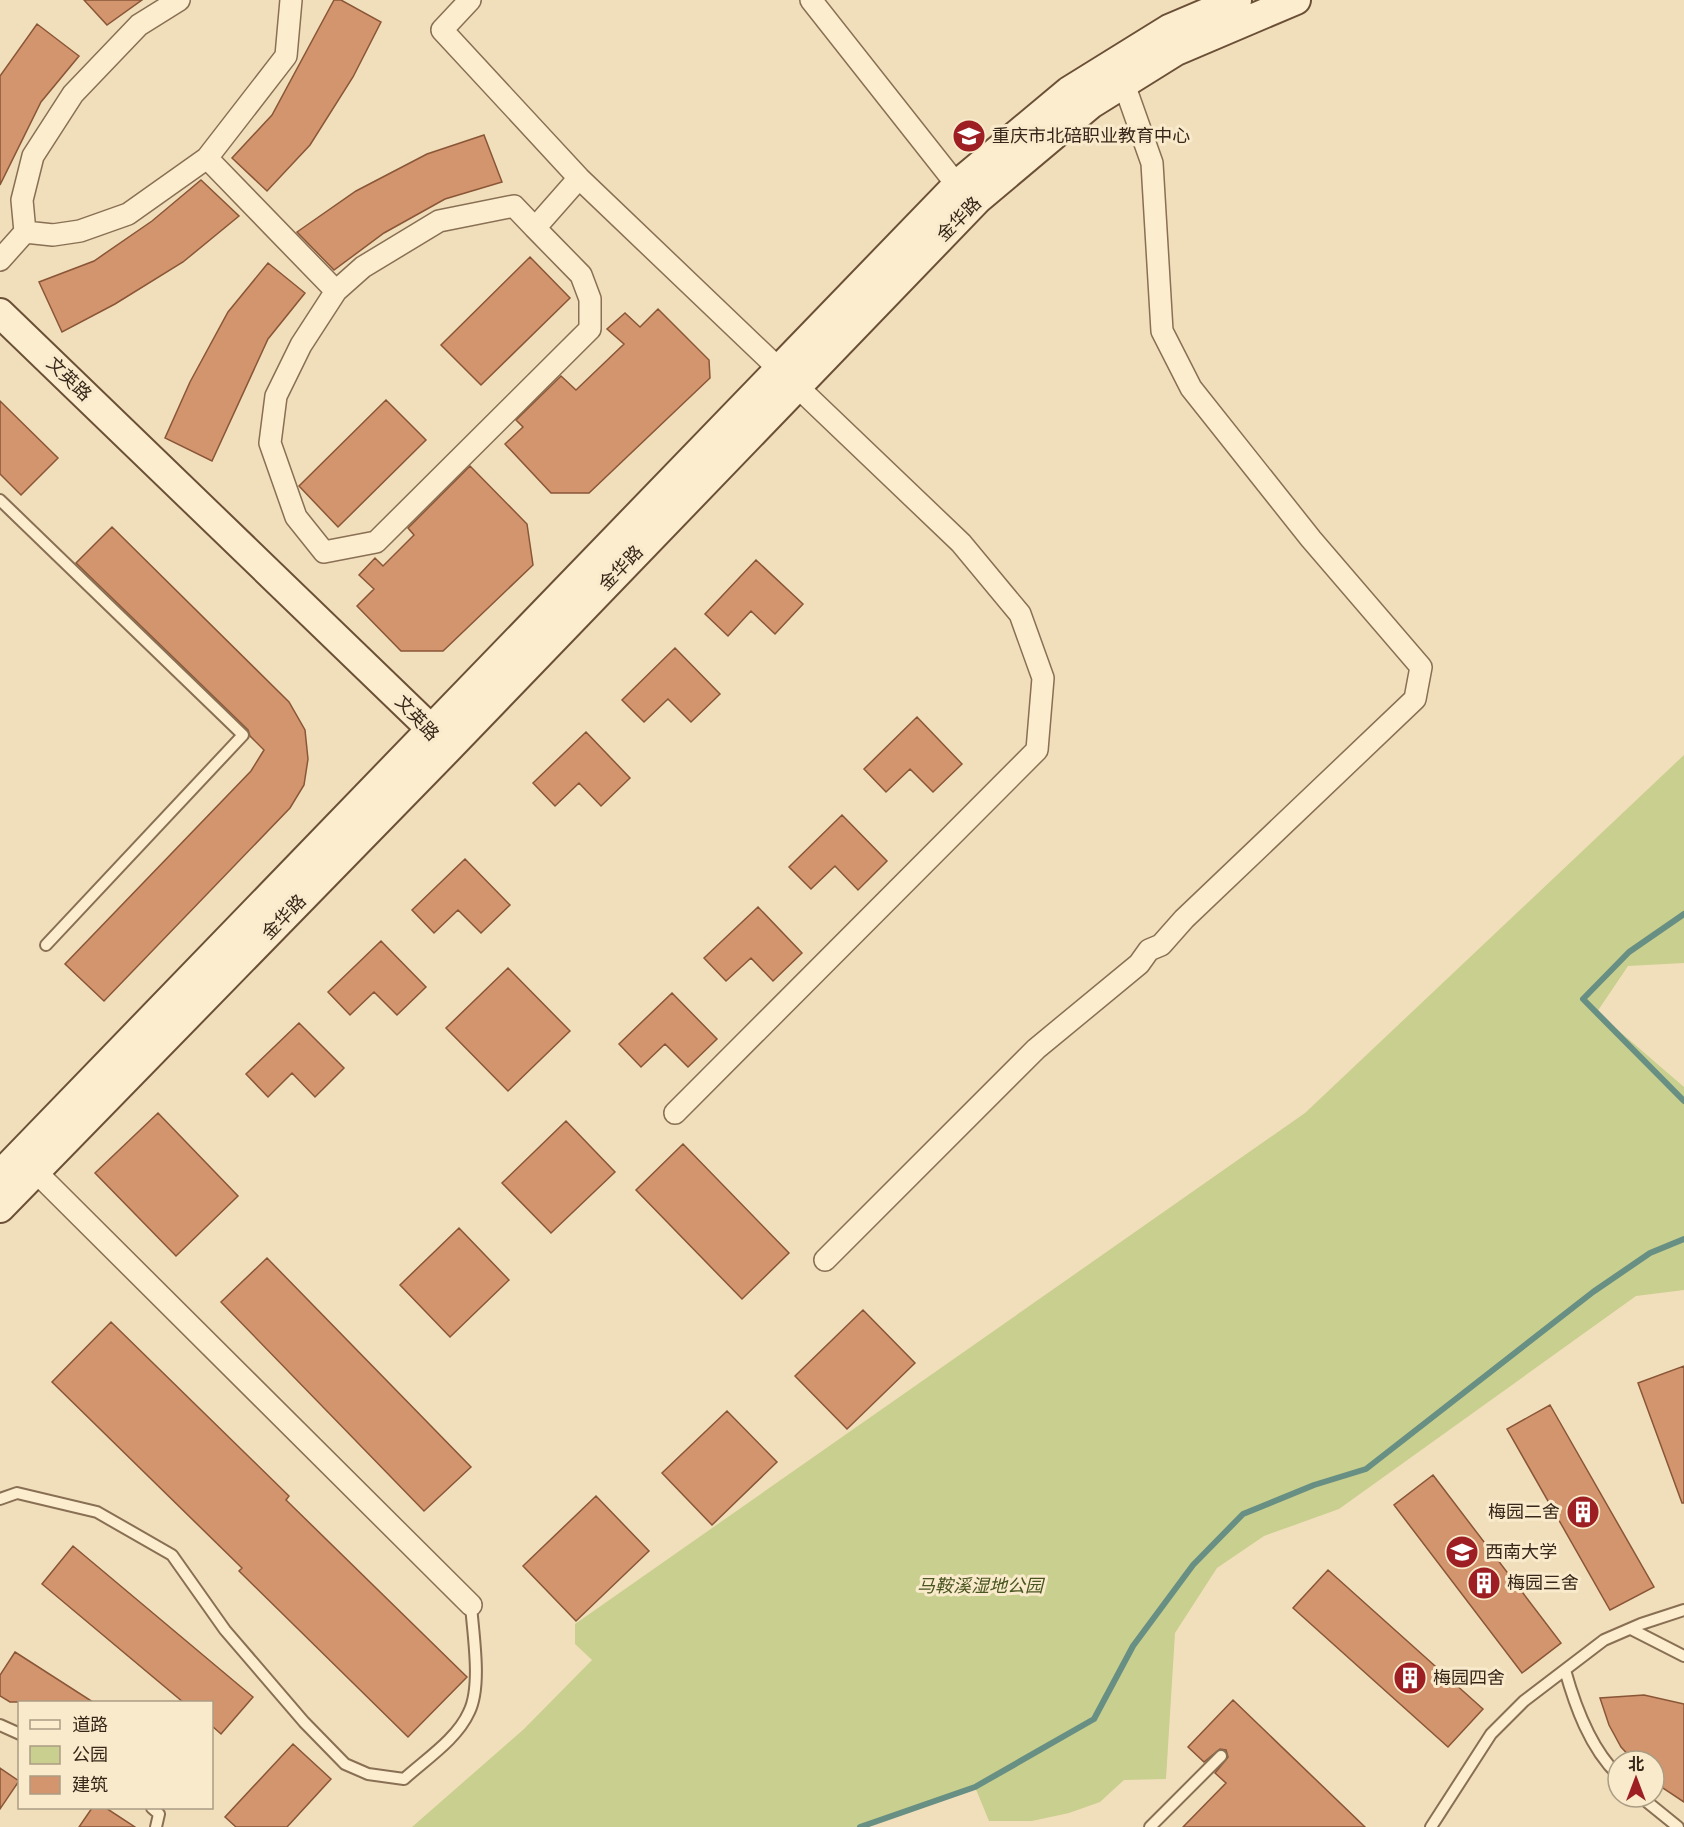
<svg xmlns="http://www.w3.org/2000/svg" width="1684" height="1827" font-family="'Noto Serif','Noto Sans SC',serif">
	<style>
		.green { fill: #c9cf8e }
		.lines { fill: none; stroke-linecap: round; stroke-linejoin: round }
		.stream { stroke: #678f84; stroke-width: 6 }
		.building { fill: #d2956d; stroke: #8a5638; stroke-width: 1.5 }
		.service-casing { stroke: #896f54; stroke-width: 14 }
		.minor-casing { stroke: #896f54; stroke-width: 24 }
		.secondary-casing { stroke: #6b5037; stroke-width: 32 }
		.service { stroke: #fbedce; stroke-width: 10 }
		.minor { stroke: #fbedce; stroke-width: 21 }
		.secondary { stroke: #fbedce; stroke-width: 28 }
		.labels { text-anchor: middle; stroke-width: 6; stroke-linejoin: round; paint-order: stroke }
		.poi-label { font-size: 18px; fill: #37271a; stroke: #f8eacb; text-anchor: start }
		.street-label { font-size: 18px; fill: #37271a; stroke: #f8eacb }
		.park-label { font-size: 18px; font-style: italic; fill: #49551f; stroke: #f8eacb }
	</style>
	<rect width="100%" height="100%" fill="#f1dfbb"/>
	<path class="green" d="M 1684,755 L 1684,963 L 1628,966 L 1597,1012 L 1684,1087 L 1684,1290 L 1636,1296 L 1339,1509 L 1264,1536 L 1217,1568 L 1175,1633 L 1166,1779 L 1124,1780 L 1100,1802 L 1069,1813 L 1032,1821 L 989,1821 L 975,1787 L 860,1827 L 412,1827 L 524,1729 L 592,1660 L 575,1644 L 575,1624 L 1305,1113 Z"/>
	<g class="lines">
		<path class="stream" d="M 1684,914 L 1629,952 L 1583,999 L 1684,1101
			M 860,1827 L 975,1787 L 1094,1719 L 1133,1646 L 1193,1565 L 1243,1514 L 1314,1485 L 1366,1469 L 1593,1292 L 1650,1253 L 1684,1239"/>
	</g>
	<path class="building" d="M 84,0 L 142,0 L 107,25 Z
		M 334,0 L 341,0 L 381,22 L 353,77 L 310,145 L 267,191 L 232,158 L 272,115 Z
		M 37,24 L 79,56 L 41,102 L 0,185 L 0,76 Z
		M 484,135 L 502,182 L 445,199 L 384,233 L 334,270 L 297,232 L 356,191 L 427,154 Z
		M 201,180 L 239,216 L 183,262 L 115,304 L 62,332 L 39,282 L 94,261 L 152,221 Z
		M 530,257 L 570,298 L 481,385 L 441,345 Z
		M 268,263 L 305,293 L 268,339 L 212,461 L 165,438 L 190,382 L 228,312 Z
		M 658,309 L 709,360 L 710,378 L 589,493 L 551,493 L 505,444 L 523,427 L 516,420 L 561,376 L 576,390 L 624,344 L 607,329 L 625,313 L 640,327 Z
		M 386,400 L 426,440 L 338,527 L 299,486 Z
		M 0,401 L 58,458 L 21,495 L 0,474 Z
		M 470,466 L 527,524 L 533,565 L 443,651 L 401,651 L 357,606 L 374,589 L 359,575 L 375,558 L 383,566 L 414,535 L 408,528 Z
		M 112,527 L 289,702 L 305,730 L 308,759 L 304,785 L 290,808 L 104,1001 L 65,964 L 251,771 L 264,750 L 250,736 L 248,730 L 76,563 Z
		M 756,560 L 803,604 L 775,634 L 751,611 L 728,636 L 705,614 Z
		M 675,648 L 720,694 L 691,722 L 668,699 L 644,722 L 622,700 Z
		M 917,717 L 962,764 L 933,792 L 910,769 L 886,792 L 864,769 Z
		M 586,732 L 630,778 L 601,806 L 579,783 L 555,806 L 533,783 Z
		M 842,815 L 887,861 L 858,890 L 835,866 L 811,889 L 789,867 Z
		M 465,859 L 510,905 L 481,933 L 458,910 L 434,933 L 412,910 Z
		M 758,907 L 802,953 L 773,981 L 751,958 L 726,981 L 704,958 Z
		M 381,941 L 426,987 L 397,1015 L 374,992 L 350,1015 L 328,992 Z
		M 508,968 L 570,1031 L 508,1091 L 446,1028 Z
		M 672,993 L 717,1039 L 688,1067 L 665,1044 L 641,1067 L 619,1044 Z
		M 299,1023 L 344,1068 L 315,1097 L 292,1073 L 268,1097 L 246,1074 Z
		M 158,1113 L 238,1196 L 176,1256 L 95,1173 Z
		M 566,1121 L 615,1172 L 551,1233 L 502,1183 Z
		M 683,1144 L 789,1253 L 742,1299 L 636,1190 Z
		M 459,1228 L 509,1280 L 450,1337 L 400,1285 Z
		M 267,1258 L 471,1467 L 424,1511 L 221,1302 Z
		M 863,1310 L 915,1363 L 847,1429 L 795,1376 Z
		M 111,1322 L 289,1496 L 286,1500 L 467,1677 L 408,1737 L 239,1571 L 242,1568 L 52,1382 Z
		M 1684,1366 L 1684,1503 L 1682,1503 L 1638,1383 Z
		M 1550,1405 L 1654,1587 L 1610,1610 L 1507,1429 Z
		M 727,1411 L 777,1462 L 712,1525 L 662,1473 Z
		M 1433,1475 L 1561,1643 L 1522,1673 L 1394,1505 Z
		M 596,1496 L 649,1551 L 576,1621 L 523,1566 Z
		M 73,1546 L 253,1697 L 221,1734 L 212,1726 L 212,1702 L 183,1702 L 42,1584 Z
		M 1328,1570 L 1483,1709 L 1448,1747 L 1293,1608 Z
		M 15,1652 L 93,1702 L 10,1702 L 0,1696 L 0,1675 Z
		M 1644,1695 L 1684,1704 L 1684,1802 L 1654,1782 L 1654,1761 L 1634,1761 L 1621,1747 L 1609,1725 L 1600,1698 Z
		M 1233,1700 L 1365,1827 L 1183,1827 L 1226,1783 L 1215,1773 L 1228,1757 L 1226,1750 L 1220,1749 L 1204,1762 L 1188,1747 Z
		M 293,1744 L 331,1779 L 287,1827 L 236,1827 L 225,1817 Z
		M 0,1768 L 19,1781 L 0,1809 Z
		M 92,1808 L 106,1808 L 135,1827 L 79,1827 Z"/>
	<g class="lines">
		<g class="service-casing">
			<path id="service" d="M 0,500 L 243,735 L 46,945
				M 0,1499 L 17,1493 L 97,1512 L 172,1555 L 225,1630 L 304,1722 L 345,1764 L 368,1774 L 404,1779 C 426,1759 457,1739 469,1712 C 482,1686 473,1634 471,1605
				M 1631,1629 L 1684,1656
				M 1565,1670 C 1575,1706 1590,1748 1618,1775
				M 0,1725 L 20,1734
				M 1641,1797 L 1678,1827
				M 152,1808 L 159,1814 L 156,1827
				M 1150,1827 L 1221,1756
				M 1431,1827 L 1491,1734 L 1524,1701 L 1604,1640 L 1641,1624 L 1684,1610"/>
		</g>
		<g class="minor-casing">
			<path id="minor" d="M 470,0 L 442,30 L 579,178 L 961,543 L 1020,614 L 1043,678 L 1037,750 L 675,1113
				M 811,0 L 957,185
				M 207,158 L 336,291
				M 535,228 L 581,275 L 590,299 L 590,329 L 376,542 L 324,552 L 296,517 L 270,443 L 276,396 L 301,345 L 336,291 L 363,267 L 439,221 L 514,206 L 535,228 L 579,178
				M 25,232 L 53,235 L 80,231 L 128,214 L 207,158 L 286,56 L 291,0
				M 0,260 L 25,232 L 22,200 L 33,156 L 73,94 L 139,25 L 179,0
				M 25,1161 L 471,1605
				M 825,1260 L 1036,1049 L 1139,964 L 1149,950 L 1161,945 L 1184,919 L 1415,699 L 1421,667 L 1311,539 L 1191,388 L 1162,331 L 1152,163 L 1124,84"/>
		</g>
		<g class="secondary-casing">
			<path id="secondary" d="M 0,313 L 432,730 L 442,744
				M 0,1175 L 960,182 L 1069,91 L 1169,29 L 1237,0
				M 0,1208 L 446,751 L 978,199 L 1091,104 L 1176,51 L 1296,0"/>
		</g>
		<use href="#service" class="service"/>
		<use href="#minor" class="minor"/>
		<use href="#secondary" class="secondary"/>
	</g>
	<defs>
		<g id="university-disc" transform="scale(1.725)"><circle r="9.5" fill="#9d1f23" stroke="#f8eacb"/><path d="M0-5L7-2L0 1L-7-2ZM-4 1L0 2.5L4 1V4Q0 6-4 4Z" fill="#fff"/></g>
		<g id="building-disc" transform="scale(1.725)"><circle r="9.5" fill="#9d1f23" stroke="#f8eacb"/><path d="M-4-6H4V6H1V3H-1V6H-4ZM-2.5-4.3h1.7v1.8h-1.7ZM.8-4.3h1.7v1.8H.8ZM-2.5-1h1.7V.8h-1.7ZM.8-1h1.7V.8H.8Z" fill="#fff"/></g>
	</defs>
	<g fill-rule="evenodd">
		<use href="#university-disc" x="969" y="136"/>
		<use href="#building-disc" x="1583" y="1512"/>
		<use href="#university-disc" x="1462" y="1552"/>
		<use href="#building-disc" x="1484" y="1583"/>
		<use href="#building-disc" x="1410" y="1678"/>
	</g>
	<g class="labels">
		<g class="poi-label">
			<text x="992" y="142">重庆市北碚职业教育中心</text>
			<text x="1560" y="1518" text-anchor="end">梅园二舍</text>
			<text x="1485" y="1558">西南大学</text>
			<text x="1507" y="1589">梅园三舍</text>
			<text x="1433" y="1684">梅园四舍</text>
		</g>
		<g class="street-label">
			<text transform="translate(959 219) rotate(-45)" y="6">金华路</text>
			<text transform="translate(69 379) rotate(44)" y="6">文英路</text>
			<text transform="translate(621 568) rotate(-46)" y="6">金华路</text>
			<text transform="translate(417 718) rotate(47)" y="6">文英路</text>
			<text transform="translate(284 917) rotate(-46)" y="6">金华路</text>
		</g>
		<g class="park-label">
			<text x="980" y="1592">马鞍溪湿地公园</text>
		</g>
	</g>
	<rect x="18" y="1701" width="195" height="108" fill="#f8eacb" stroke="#ab9c84" stroke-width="1.5"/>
	<rect x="30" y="1720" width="30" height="9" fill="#fbedce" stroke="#ab9c84" stroke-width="1.5"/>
	<text x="72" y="1731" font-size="18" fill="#37271a">道路</text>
	<rect x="30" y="1746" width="30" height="18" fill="#c9cf8e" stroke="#ab9c84" stroke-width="1.5"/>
	<text x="72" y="1761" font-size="18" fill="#37271a">公园</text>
	<rect x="30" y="1776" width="30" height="18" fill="#d2956d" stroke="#ab9c84" stroke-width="1.5"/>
	<text x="72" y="1791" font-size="18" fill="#37271a">建筑</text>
	<g transform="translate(1636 1779)"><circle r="28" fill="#f8eacb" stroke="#ab9c84" stroke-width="1.5"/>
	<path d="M0-4.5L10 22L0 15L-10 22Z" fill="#9d1f23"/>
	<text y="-9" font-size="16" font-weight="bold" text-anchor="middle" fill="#37271a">北</text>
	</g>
</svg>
